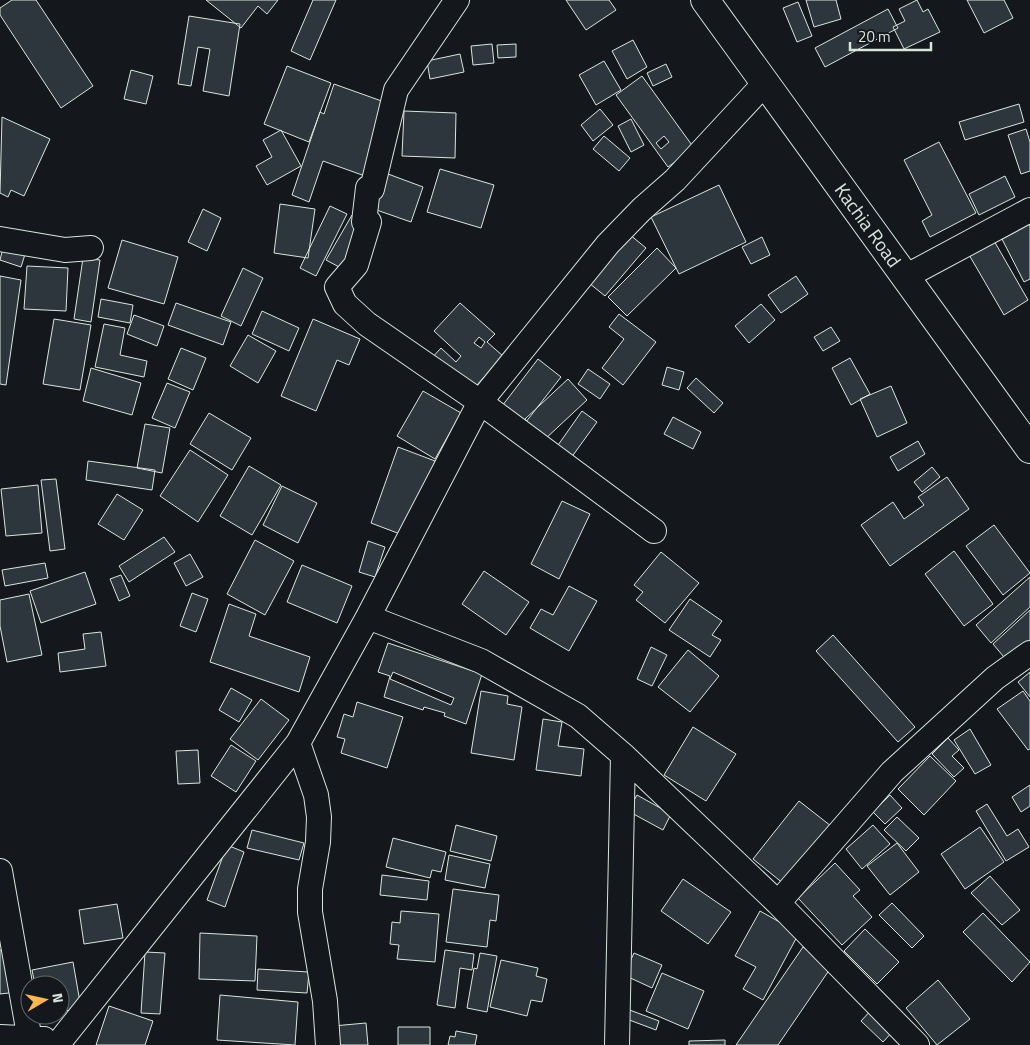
<svg xmlns="http://www.w3.org/2000/svg" width="1030" height="1045" font-family="'Titillium Web',sans-serif">
	<style>
		.building { fill: #2c363c; stroke: #d8e6dc; fill-rule: evenodd }
		.lines { fill: none; stroke-linecap: round; stroke-linejoin: round }
		.minor-casing { stroke: #d8e6dc; stroke-width: 26 }
		.trunk-casing { stroke: #d8e6dc; stroke-width: 30 }
		.minor { stroke: #14181c; stroke-width: 24 }
		.trunk { stroke: #14181c; stroke-width: 28 }
		.labels { text-anchor: middle; stroke-width: 4; stroke-linejoin: round; paint-order: stroke }
		.street-label { font-size: 19px; fill: #d8e6dc; stroke: #14181c }
	</style>
	<rect width="100%" height="100%" fill="#14181c"/>
	<path class="building" d="M 12,0 L 36,0 L 93,86 L 61,108 L 0,15 L 0,8 Z
		M 206,0 L 278,0 L 267,14 L 258,6 L 241,28 Z
		M 313,0 L 336,0 L 310,60 L 291,51 Z
		M 566,0 L 609,0 L 616,10 L 586,30 Z
		M 806,0 L 836,0 L 841,19 L 814,27 Z
		M 917,0 L 923,12 L 928,9 L 940,32 L 904,49 L 893,27 L 905,21 L 899,9 Z
		M 967,0 L 1004,0 L 1013,18 L 984,33 Z
		M 798,2 L 812,36 L 797,42 L 783,8 Z
		M 888,9 L 898,28 L 825,67 L 815,48 Z
		M 189,16 L 240,24 L 229,96 L 203,91 L 210,49 L 198,47 L 191,86 L 178,84 Z
		M 633,40 L 647,67 L 627,79 L 612,51 Z
		M 492,44 L 494,63 L 473,65 L 471,46 Z
		M 516,44 L 516,57 L 498,58 L 497,45 Z
		M 460,54 L 464,72 L 430,79 L 427,61 Z
		M 604,61 L 621,90 L 596,105 L 579,75 Z
		M 666,64 L 672,77 L 653,86 L 647,73 Z
		M 287,66 L 331,83 L 309,142 L 264,124 Z
		M 131,70 L 153,76 L 146,104 L 124,99 Z
		M 642,76 L 694,148 L 668,167 L 616,95 ZM 664,136 L 669,142 L 661,149 L 656,143 Z
		M 334,84 L 390,104 L 365,176 L 323,161 L 309,202 L 292,195 L 320,112 L 324,114 Z
		M 1019,104 L 1024,122 L 965,140 L 959,122 Z
		M 600,109 L 613,125 L 593,141 L 581,125 Z
		M 404,111 L 456,113 L 455,158 L 402,156 Z
		M 2,117 L 50,139 L 24,196 L 11,190 L 8,197 L 0,193 Z
		M 631,119 L 644,145 L 631,152 L 618,126 Z
		M 1026,129 L 1030,142 L 1030,171 L 1021,174 L 1008,135 Z
		M 281,130 L 301,166 L 267,185 L 256,166 L 272,157 L 263,140 Z
		M 604,136 L 630,158 L 619,171 L 593,149 Z
		M 939,142 L 976,213 L 930,237 L 922,221 L 932,215 L 904,160 Z
		M 440,169 L 494,185 L 481,228 L 427,212 Z
		M 380,171 L 423,187 L 411,222 L 368,207 Z
		M 1005,176 L 1015,197 L 979,215 L 969,194 Z
		M 719,185 L 746,242 L 679,274 L 651,217 Z
		M 280,204 L 315,209 L 308,258 L 274,253 Z
		M 330,206 L 347,214 L 316,276 L 300,268 Z
		M 203,209 L 221,218 L 207,251 L 188,242 Z
		M 352,215 L 365,223 L 341,268 L 326,260 Z
		M 1030,224 L 1030,279 L 1024,282 L 1002,239 Z
		M 629,234 L 646,248 L 605,296 L 589,283 Z
		M 762,237 L 770,255 L 751,264 L 742,247 Z
		M 993,239 L 1028,300 L 1004,315 L 968,253 Z
		M 122,240 L 178,257 L 164,304 L 108,288 Z
		M 4,244 L 26,251 L 21,267 L 0,260 Z
		M 657,248 L 676,268 L 627,316 L 608,297 Z
		M 83,258 L 100,260 L 91,322 L 74,319 Z
		M 27,266 L 68,268 L 66,311 L 24,309 Z
		M 243,268 L 263,278 L 241,326 L 221,316 Z
		M 0,276 L 21,280 L 6,385 L 0,384 Z
		M 796,276 L 808,294 L 781,313 L 768,295 Z
		M 101,299 L 133,305 L 130,323 L 98,317 Z
		M 176,303 L 231,322 L 223,345 L 168,325 Z
		M 460,303 L 495,334 L 487,342 L 503,356 L 468,395 L 429,361 L 441,348 L 456,362 L 461,356 L 434,331 ZM 479,337 L 485,342 L 481,348 L 474,343 Z
		M 761,304 L 775,320 L 749,343 L 735,326 Z
		M 262,311 L 299,328 L 289,351 L 252,334 Z
		M 619,314 L 656,342 L 623,385 L 602,368 L 624,339 L 609,327 Z
		M 134,315 L 164,326 L 157,346 L 127,334 Z
		M 54,319 L 91,325 L 80,390 L 43,384 Z
		M 313,319 L 360,339 L 349,365 L 337,360 L 316,411 L 281,396 Z
		M 104,324 L 125,328 L 120,355 L 147,361 L 144,377 L 95,367 Z
		M 831,327 L 840,341 L 823,351 L 814,337 Z
		M 248,335 L 276,351 L 258,383 L 230,366 Z
		M 181,348 L 206,358 L 193,390 L 168,379 Z
		M 850,358 L 870,394 L 851,405 L 832,368 Z
		M 538,359 L 561,377 L 522,427 L 499,410 Z
		M 667,367 L 684,372 L 679,390 L 662,385 Z
		M 91,368 L 141,383 L 132,415 L 83,401 Z
		M 588,369 L 610,384 L 600,399 L 578,384 Z
		M 696,378 L 723,403 L 714,413 L 687,388 Z
		M 568,379 L 587,400 L 544,440 L 525,419 Z
		M 167,383 L 190,392 L 175,428 L 152,418 Z
		M 891,386 L 907,423 L 877,437 L 860,399 Z
		M 423,391 L 461,413 L 435,459 L 397,436 Z
		M 582,411 L 597,422 L 571,458 L 556,448 Z
		M 209,413 L 251,438 L 232,470 L 190,444 Z
		M 673,417 L 701,432 L 693,449 L 664,434 Z
		M 145,424 L 170,428 L 162,473 L 137,468 Z
		M 918,441 L 925,454 L 898,471 L 890,457 Z
		M 398,447 L 435,461 L 408,537 L 371,523 Z
		M 190,450 L 228,475 L 198,522 L 160,496 Z
		M 88,461 L 155,470 L 152,490 L 86,480 Z
		M 249,466 L 281,485 L 252,535 L 220,516 Z
		M 932,467 L 940,477 L 922,492 L 914,482 Z
		M 947,477 L 969,509 L 890,566 L 861,525 L 893,502 L 904,519 L 924,505 L 918,497 Z
		M 56,479 L 65,549 L 50,551 L 41,480 Z
		M 38,485 L 42,533 L 6,536 L 1,489 Z
		M 282,486 L 317,503 L 298,543 L 263,525 Z
		M 117,494 L 143,510 L 124,540 L 98,524 Z
		M 562,501 L 590,514 L 559,579 L 531,564 Z
		M 994,525 L 1030,573 L 1003,595 L 966,546 Z
		M 164,537 L 175,552 L 129,582 L 119,566 Z
		M 255,540 L 294,561 L 265,615 L 227,594 Z
		M 368,541 L 385,547 L 375,577 L 359,572 Z
		M 954,551 L 993,604 L 964,626 L 925,574 Z
		M 661,552 L 699,583 L 665,623 L 636,600 L 643,592 L 634,585 Z
		M 190,554 L 203,577 L 186,586 L 174,563 Z
		M 45,563 L 48,578 L 5,586 L 2,570 Z
		M 302,565 L 352,586 L 337,623 L 287,602 Z
		M 484,571 L 529,602 L 506,635 L 462,604 Z
		M 85,572 L 96,604 L 41,623 L 30,591 Z
		M 121,575 L 130,596 L 119,601 L 110,579 Z
		M 1030,577 L 1030,607 L 991,643 L 976,625 Z
		M 569,586 L 597,601 L 569,651 L 530,628 L 541,609 L 553,615 Z
		M 192,593 L 208,599 L 196,632 L 180,626 Z
		M 29,594 L 42,655 L 7,662 L 0,626 L 0,600 Z
		M 690,599 L 722,621 L 712,635 L 721,640 L 710,657 L 669,630 Z
		M 229,604 L 256,614 L 249,636 L 310,657 L 299,692 L 210,662 Z
		M 1030,610 L 1030,644 L 1009,663 L 993,644 Z
		M 101,632 L 106,666 L 60,672 L 58,653 L 85,649 L 83,634 Z
		M 833,635 L 915,727 L 898,742 L 816,651 Z
		M 388,643 L 482,674 L 466,724 L 444,716 L 445,713 L 424,707 L 423,710 L 384,697 L 390,676 L 378,672 ZM 393,672 L 454,698 L 451,705 L 390,679 Z
		M 651,647 L 667,655 L 652,686 L 637,679 Z
		M 688,650 L 719,676 L 690,712 L 658,687 Z
		M 1030,672 L 1030,697 L 1018,682 Z
		M 231,688 L 252,700 L 239,722 L 219,710 Z
		M 481,691 L 508,696 L 507,704 L 522,707 L 514,760 L 471,753 Z
		M 1023,691 L 1030,701 L 1030,749 L 1028,750 L 997,709 Z
		M 261,699 L 289,720 L 258,760 L 230,739 Z
		M 357,702 L 403,717 L 387,768 L 341,753 L 345,739 L 337,737 L 344,714 L 353,717 Z
		M 543,719 L 562,722 L 558,746 L 584,749 L 581,776 L 536,770 Z
		M 693,727 L 736,754 L 706,801 L 664,775 Z
		M 970,729 L 991,765 L 975,774 L 954,740 Z
		M 948,738 L 959,750 L 952,756 L 964,768 L 954,777 L 932,754 Z
		M 231,745 L 256,761 L 236,792 L 211,776 Z
		M 198,750 L 200,783 L 178,784 L 176,751 Z
		M 930,756 L 956,781 L 924,815 L 898,789 Z
		M 1030,785 L 1030,806 L 1021,812 L 1012,797 Z
		M 637,795 L 671,814 L 663,830 L 628,811 Z
		M 890,795 L 902,808 L 885,824 L 873,812 Z
		M 799,801 L 831,826 L 784,884 L 753,859 Z
		M 987,804 L 1007,836 L 1018,829 L 1029,847 L 1006,861 L 976,811 Z
		M 897,817 L 919,838 L 906,851 L 884,830 Z
		M 456,825 L 497,836 L 491,861 L 450,851 Z
		M 873,825 L 890,844 L 862,869 L 846,849 Z
		M 980,827 L 1004,862 L 965,889 L 941,854 Z
		M 252,830 L 304,843 L 299,860 L 247,848 Z
		M 393,838 L 446,852 L 441,872 L 432,870 L 430,878 L 386,867 Z
		M 897,843 L 919,872 L 890,895 L 867,866 Z
		M 227,845 L 244,852 L 225,907 L 207,900 Z
		M 449,855 L 490,864 L 485,888 L 445,880 Z
		M 835,863 L 860,890 L 853,896 L 872,917 L 842,945 L 798,898 Z
		M 382,875 L 429,881 L 427,900 L 380,895 Z
		M 990,876 L 1020,910 L 1002,925 L 971,893 Z
		M 683,879 L 731,912 L 708,944 L 661,911 Z
		M 453,889 L 499,895 L 496,921 L 490,920 L 487,947 L 446,942 Z
		M 892,903 L 924,936 L 912,948 L 879,915 Z
		M 117,904 L 123,938 L 84,944 L 79,910 Z
		M 401,911 L 439,914 L 435,962 L 397,959 L 399,945 L 390,944 L 392,922 L 400,923 Z
		M 760,911 L 799,933 L 763,1000 L 743,989 L 756,967 L 735,956 Z
		M 983,913 L 1030,962 L 1012,982 L 963,932 Z
		M 865,929 L 899,962 L 877,984 L 844,951 Z
		M 200,933 L 257,936 L 255,981 L 199,979 Z
		M 803,947 L 832,966 L 778,1045 L 736,1045 Z
		M 13,948 L 18,992 L 0,994 L 0,950 Z
		M 445,950 L 474,954 L 472,970 L 460,968 L 455,1008 L 437,1005 Z
		M 145,952 L 165,953 L 160,1014 L 141,1013 Z
		M 480,953 L 497,956 L 487,1012 L 467,1008 L 474,968 L 477,969 Z
		M 634,953 L 662,965 L 652,988 L 624,975 Z
		M 501,960 L 538,968 L 536,976 L 547,979 L 542,1002 L 531,1000 L 527,1016 L 490,1007 Z
		M 73,962 L 81,1008 L 60,1012 L 60,985 L 35,985 L 32,970 Z
		M 258,969 L 309,972 L 307,993 L 257,990 Z
		M 662,973 L 704,991 L 688,1029 L 646,1011 Z
		M 938,980 L 970,1019 L 937,1045 L 906,1008 Z
		M 220,995 L 298,1002 L 295,1045 L 217,1040 Z
		M 109,1006 L 153,1021 L 145,1045 L 96,1045 Z
		M 874,1007 L 896,1028 L 883,1042 L 861,1021 Z
		M 627,1009 L 659,1021 L 656,1030 L 624,1018 Z
		M 366,1023 L 368,1045 L 335,1045 L 333,1026 Z
		M 398,1027 L 430,1027 L 430,1045 L 398,1045 Z
		M 456,1031 L 477,1035 L 475,1045 L 448,1045 L 450,1036 L 455,1037 Z
		M 725,1040 L 725,1045 L 689,1045 L 689,1041 Z"/>
	<g class="lines">
		<g class="minor-casing">
			<path id="minor" d="M 457,0 L 396,90 L 372,189 L 368,188 L 364,222 L 369,222 L 356,265 L 337,287 L 345,304 L 367,324 L 480,402 L 654,531
				M 0,239 L 65,250 L 91,248
				M 905,277 L 1030,210
				M 368,617 L 481,661 L 578,716 L 623,755 L 778,903 L 917,1045
				M 298,743 L 316,795 L 319,817 L 318,842 L 310,889 L 310,912 L 325,1001 L 328,1045
				M 0,871 L 30,1040
				M 778,903 L 892,772 L 995,678 L 1030,653
				M 0,1037 L 44,1039
				M 57,1045 L 298,743 L 368,617 L 480,402 L 608,244 L 642,209 L 675,180 L 765,83
				M 617,1045 L 623,755"/>
		</g>
		<g class="trunk-casing">
			<g id="trunk">
				<path id="s1" d="M 705,0 L 1030,449"/>
			</g>
		</g>
		<use href="#minor" class="minor"/>
		<use href="#trunk" class="trunk"/>
	</g>
	<g class="labels">
		<g class="street-label">
			<text dy="7" stroke="none"><textPath href="#s1" startOffset="278">Kachia Road</textPath></text>
		</g>
	</g>
	<g transform="translate(45 1000) rotate(81)"><circle r="24" fill="#14181c" stroke="#626a69"/>
	<path d="M0-4L9 19L0 12L-9 19Z" fill="#ffb74d"/>
	<text y="-8" font-size="14" font-weight="bold" text-anchor="middle" fill="#d8e6dc">N</text>
	</g>
	<path d="M850 42v8h81v-8" fill="none" stroke="#d8e6dc" stroke-width="2.5"/>
	<text x="858" y="42" font-size="15" fill="#d8e6dc" stroke="#14181c" stroke-width="4" paint-order="stroke">20 m</text>
</svg>
